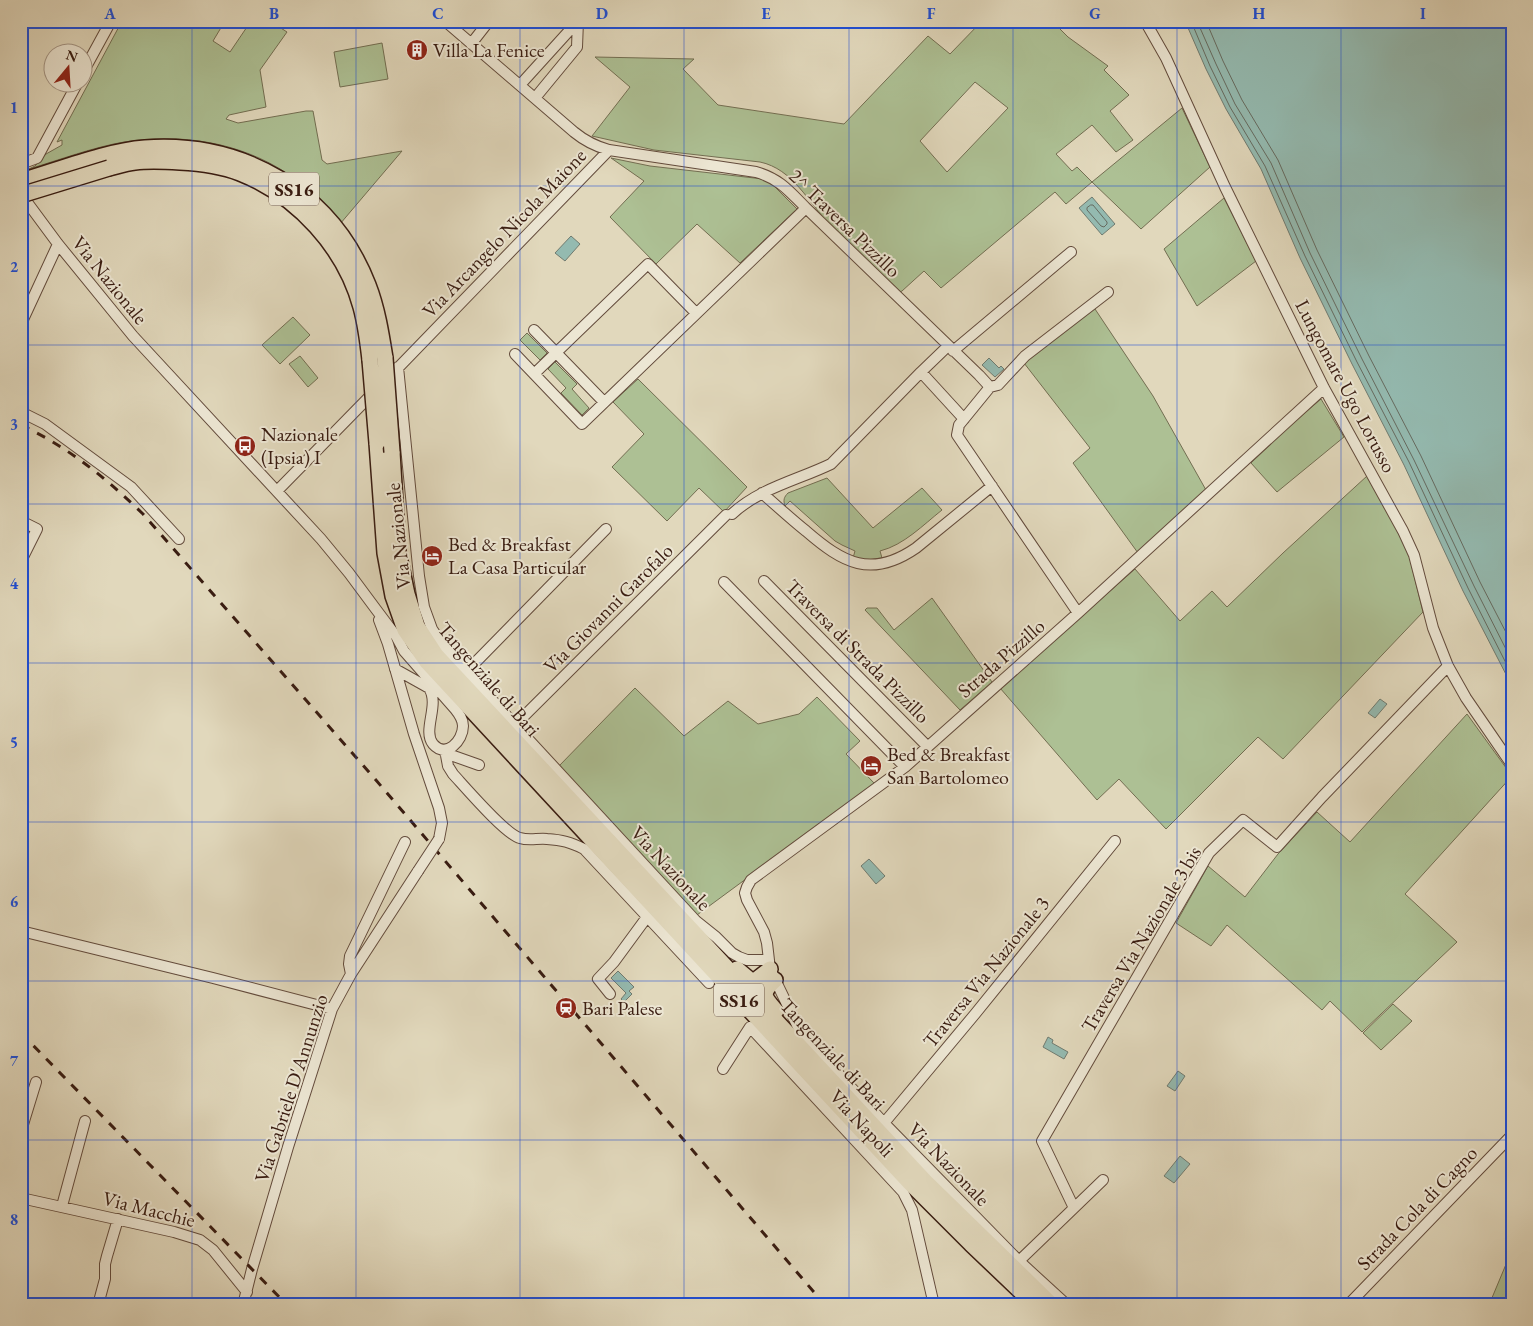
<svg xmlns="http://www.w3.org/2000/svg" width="1533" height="1326" font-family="'EB Garamond',serif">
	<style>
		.green { fill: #adc094; stroke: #736e52; fill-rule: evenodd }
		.water { fill: #94bab0; stroke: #707b70 }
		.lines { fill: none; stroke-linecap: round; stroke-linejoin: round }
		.shore { stroke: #666b60; stroke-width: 1 }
		.minor-casing { stroke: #634b3c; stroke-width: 12 }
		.highway-casing { stroke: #391c11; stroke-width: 18 }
		.minor { stroke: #ece6d3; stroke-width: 10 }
		.highway { stroke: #e1d8bc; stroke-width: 15 }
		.rail { stroke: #391c11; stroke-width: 3; stroke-dasharray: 9 9; stroke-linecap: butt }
		.minor-bridge-casing { stroke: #634b3c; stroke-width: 12; stroke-linecap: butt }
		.highway-bridge-casing { stroke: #391c11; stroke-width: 18; stroke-linecap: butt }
		.minor-bridge { stroke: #ece6d3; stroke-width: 10 }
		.highway-bridge { stroke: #e1d8bc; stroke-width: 15 }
		.grid { fill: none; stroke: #1d4ed8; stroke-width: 1; stroke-opacity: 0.55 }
		.labels { text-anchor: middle; stroke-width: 4; stroke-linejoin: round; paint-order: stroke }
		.shield { fill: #ece6d3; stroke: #6f594b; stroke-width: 1 }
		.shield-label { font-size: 19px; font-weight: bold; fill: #391c11 }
		.poi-label { font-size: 20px; fill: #391c11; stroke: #ece6d3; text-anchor: start }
		.street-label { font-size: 20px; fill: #391c11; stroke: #ece6d3 }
		.neatline { fill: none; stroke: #1d4ed8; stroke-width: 2 }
		.grid-label { font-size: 16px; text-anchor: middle; font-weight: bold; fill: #1d4ed8 }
	</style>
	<rect width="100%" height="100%" fill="#e1d8bc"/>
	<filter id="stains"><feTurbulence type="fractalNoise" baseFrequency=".004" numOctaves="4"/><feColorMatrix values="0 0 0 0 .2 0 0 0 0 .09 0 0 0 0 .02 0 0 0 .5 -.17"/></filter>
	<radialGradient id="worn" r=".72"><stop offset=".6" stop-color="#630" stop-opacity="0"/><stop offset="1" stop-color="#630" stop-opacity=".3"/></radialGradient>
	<path class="green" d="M 122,21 L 225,21 L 213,41 L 230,52 L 251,21 L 270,21 L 287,32 L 260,70 L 266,107 L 229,115 L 226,119 L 238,123 L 306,111 L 313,111 L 322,160 L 327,164 L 402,151 L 340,224 C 325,206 309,188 288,174 C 240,142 181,133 124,142 C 94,147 59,160 29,169 L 35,166 L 46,154 L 62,145 L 62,140 L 57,142 Z
		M 982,21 L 1052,21 L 1068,37 L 1108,66 L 1104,70 L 1129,95 L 1110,111 L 1133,140 L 1116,152 L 1092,125 L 1056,154 L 1072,171 L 1077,167 L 1092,182 L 1182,108 L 1210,167 L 1141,229 L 1092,182 L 1066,204 L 1055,192 L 941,288 L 924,271 L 902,291 L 898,293 C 876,270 852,248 830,225 C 808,202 793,169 760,162 L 654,150 L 592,136 L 630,87 L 595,57 L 694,59 L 683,69 L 718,105 L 844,124 L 928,36 L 950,54 ZM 975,82 L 1008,108 L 947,172 L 920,141 Z
		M 382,43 L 388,79 L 340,87 L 334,52 Z
		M 611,158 L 650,166 L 763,179 L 773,185 L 797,209 L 740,263 L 697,224 L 656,264 L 610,217 L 644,181 Z
		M 1224,198 L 1256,261 L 1197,306 L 1164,249 Z
		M 1093,306 L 1153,396 L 1206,490 L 1138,553 L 1073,463 L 1090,448 L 1024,363 Z
		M 293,317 L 310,335 L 280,364 L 262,345 Z
		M 527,333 L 547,353 L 540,360 L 520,340 Z
		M 300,356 L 318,378 L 308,387 L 289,364 Z
		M 555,362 L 577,384 L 572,389 L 589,408 L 582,415 L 561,393 L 566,388 L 548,369 Z
		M 638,379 L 747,487 L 724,512 L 699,488 L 667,521 L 612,467 L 644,434 L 613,402 Z
		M 1321,399 L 1344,437 L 1277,492 L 1251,463 L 1286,429 Z
		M 1367,476 L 1405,543 L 1410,559 L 1423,612 L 1283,759 L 1258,737 L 1166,829 L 1119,779 L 1097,800 L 1000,688 L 1135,569 L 1180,621 L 1212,591 L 1227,607 L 1283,553 Z
		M 827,478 L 873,528 L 922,488 L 942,510 C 923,525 904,545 880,551 L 882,558 L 869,560 L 853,558 L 855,551 L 842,545 L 835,541 L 790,501 L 785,506 C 783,500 784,497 788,493 Z
		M 932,598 L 992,682 L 960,710 L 865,610 L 867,608 L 877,608 L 894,630 Z
		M 635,688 L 684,736 L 728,701 L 758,724 L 799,714 L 817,697 L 860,741 L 846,754 L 875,784 L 697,915 L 559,766 Z
		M 1467,714 L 1512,776 L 1405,894 L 1457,942 L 1362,1032 L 1330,1001 L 1322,1010 L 1227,925 L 1211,946 L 1176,923 L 1208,866 L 1245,897 L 1278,854 L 1317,812 L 1350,842 Z
		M 1393,1004 L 1412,1021 L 1381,1050 L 1363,1033 Z
		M 1512,1250 L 1512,1305 L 1489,1305 Z"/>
	<path class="water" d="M 1185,21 L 1512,21 L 1512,686 L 1463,591 L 1404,465 L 1352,364 L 1300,258 L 1261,169 L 1226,109 L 1206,69 Z
		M 1092,197 L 1115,224 L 1102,235 L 1079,208 Z
		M 571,236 L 580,244 L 565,261 L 555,253 Z
		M 989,358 L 999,368 L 1001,366 L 1004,369 L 995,377 L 982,365 Z
		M 1380,699 L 1387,704 L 1375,718 L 1368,713 Z
		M 869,859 L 885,876 L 876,884 L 861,866 Z
		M 618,971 L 634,987 L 629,991 L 632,994 L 624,1002 L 621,999 L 626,993 L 611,978 Z
		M 1048,1037 L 1053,1040 L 1052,1043 L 1068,1052 L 1064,1059 L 1043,1047 Z
		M 1178,1071 L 1185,1076 L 1175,1091 L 1167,1086 Z
		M 1180,1156 L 1190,1164 L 1174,1183 L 1164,1176 Z"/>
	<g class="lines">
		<path class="shore" d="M 1191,21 L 1210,66 L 1230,107 L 1265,166 L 1305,256 L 1357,362 L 1409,462 L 1468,588 L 1512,675
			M 1197,21 L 1216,64 L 1235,104 L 1271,163 L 1310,253 L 1362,359 L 1414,460 L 1474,586 L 1512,661
			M 1206,21 L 1223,61 L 1242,100 L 1278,160 L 1317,250 L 1369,356 L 1421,456 L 1480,582 L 1512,644
			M 1091,205 L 1093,205 L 1107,222 L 1107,224 L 1104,227 L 1101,226 L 1087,210 L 1087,208 Z"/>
		<g class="minor-casing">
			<path id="minor" d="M 445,21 L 574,132 C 585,141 594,146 609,150 L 756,172 C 780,179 789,191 806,208 L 979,375 L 990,387
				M 1145,21 L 1166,58 L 1225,187 L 1324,388 L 1403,531 L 1414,555 L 1433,628 L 1448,666 L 1466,698 L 1512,765
				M 471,44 L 489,21
				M 82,74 L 111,21
				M 520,85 L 578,21
				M 535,98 L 577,47 L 578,21
				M 21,164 L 37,158 L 78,82
				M 21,194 L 58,244 L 133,336 L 321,539 L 349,573 L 375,608 L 396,636 L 404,651 L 455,709 C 459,714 463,719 463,726 C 463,741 446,759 433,744 C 422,730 440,705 429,688 L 395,669
				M 21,324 L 58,244
				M 534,330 L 604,402
				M 948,346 L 921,372 L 964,419
				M 953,351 L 1071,252
				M 515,354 L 582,424 L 806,208
				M 398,367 L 419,576 L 424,607 L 432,629 L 445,649 L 696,921 L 716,937 L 732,953 L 739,957 L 747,960 L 768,960
				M 395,371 L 609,150
				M 534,374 L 648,264 L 696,313
				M 990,387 L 959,425 L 957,435 L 1078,613
				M 990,387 L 998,385 L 1025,356 L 1108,292
				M 21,412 L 45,424 L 131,487 L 179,539
				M 277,491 L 374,392
				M 762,493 C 777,506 791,519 806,531 C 843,563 871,579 916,548 L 992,486
				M 732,514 C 760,488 798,480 831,464 L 921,372
				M 21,521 L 37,529 L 21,561
				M 764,581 L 928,747
				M 724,582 L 905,767
				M 379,620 L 388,644 L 414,734 L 439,808 L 442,823 L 439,839
				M 466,672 L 606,529
				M 515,725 L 726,515
				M 445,750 L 448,766 L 453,774 C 465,787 506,835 520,838 C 529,841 538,838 547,839 C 562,840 570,842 584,849 L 709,983
				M 445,753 L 479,765
				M 21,931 L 213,978 L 332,1009
				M 351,974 L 349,964 L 350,956 L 405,842
				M 610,994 L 598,979 L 614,962 L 647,917
				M 723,1069 L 750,1027 L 903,1192 L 912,1210 L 934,1305
				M 884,1123 L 975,1014 L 1115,841
				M 21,1131 L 36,1082
				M 21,1198 L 174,1232 L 200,1240 L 213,1250 L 247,1292
				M 62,1206 L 85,1121
				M 1074,1208 L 1103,1180
				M 1019,1261 L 1074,1208 L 1042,1141 L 1209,853 L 1243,820 L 1277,847 L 1322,797 L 1448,666
				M 98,1305 L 105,1279 L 105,1264 L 107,1256 L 118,1219
				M 243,1305 L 252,1269 L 288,1147 L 332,1009 L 351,974 L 418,871
				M 1067,1305 L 1019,1261 L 884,1123 L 810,1043 L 798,1027 L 770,969 L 767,943 L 764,932 L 747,900 L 745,893 L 747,887 L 751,880 L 905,767 L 1078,613 L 1324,388
				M 1348,1305 L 1512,1135"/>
		</g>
		<g class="highway-casing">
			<path id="highway" d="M 109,168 C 117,166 126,163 135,162 C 150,160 165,161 180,162 C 200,163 222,166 240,173 C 298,196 345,248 361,307 C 366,325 368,342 370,360
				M 21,181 C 59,170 106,151 145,148 C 243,141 332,192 368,285 C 377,308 381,333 385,358
				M 377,443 L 385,553 L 393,596 L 405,630 L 427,662 L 909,1182 L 971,1244 L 1035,1305
				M 392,452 L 398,552 L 407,594 L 417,626 L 436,655 L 925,1181 L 1052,1305
				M 737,969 L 750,980 L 756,980 L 770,969
				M 775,980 C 760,994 764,997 776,1011"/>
		</g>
		<use href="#minor" class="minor"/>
		<use href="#highway" class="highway"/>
		<path class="rail" d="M 21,425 C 68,447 106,478 143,514 L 375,779 L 825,1305
			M 21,1033 L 287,1305"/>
		<g class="minor-bridge-casing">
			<path id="minor-bridge" d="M 418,871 L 439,839"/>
		</g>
		<g class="highway-bridge-casing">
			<path id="highway-bridge" d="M 21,195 L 109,168
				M 385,358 L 392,452
				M 370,360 L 377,443"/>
		</g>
		<use href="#minor-bridge" class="minor-bridge"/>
		<use href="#highway-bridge" class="highway-bridge"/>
	</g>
	<path class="grid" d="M 192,21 L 192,1305M 356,21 L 356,1305M 520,21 L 520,1305M 684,21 L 684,1305M 849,21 L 849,1305M 1013,21 L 1013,1305M 1177,21 L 1177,1305M 1341,21 L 1341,1305M 21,186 L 1512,186M 21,345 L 1512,345M 21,504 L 1512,504M 21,663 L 1512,663M 21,822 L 1512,822M 21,981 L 1512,981M 21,1140 L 1512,1140"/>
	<defs>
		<g id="building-disc" transform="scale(1.125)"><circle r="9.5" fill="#8f2418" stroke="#ece6d3"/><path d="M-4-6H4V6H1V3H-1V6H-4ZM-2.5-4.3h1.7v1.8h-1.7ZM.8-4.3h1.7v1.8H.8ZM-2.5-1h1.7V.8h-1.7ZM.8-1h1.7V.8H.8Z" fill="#fff"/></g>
		<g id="bus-disc" transform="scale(1.125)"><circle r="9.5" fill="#8f2418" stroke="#ece6d3"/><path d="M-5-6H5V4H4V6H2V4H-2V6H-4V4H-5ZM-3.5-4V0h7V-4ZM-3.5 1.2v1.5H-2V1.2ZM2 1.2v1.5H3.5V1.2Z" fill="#fff"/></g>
		<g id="hotel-disc" transform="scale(1.125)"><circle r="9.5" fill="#8f2418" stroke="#ece6d3"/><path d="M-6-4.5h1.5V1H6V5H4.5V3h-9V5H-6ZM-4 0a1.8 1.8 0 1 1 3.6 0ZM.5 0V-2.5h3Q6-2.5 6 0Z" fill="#fff"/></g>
		<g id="station-disc" transform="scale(1.125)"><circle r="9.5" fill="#8f2418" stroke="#ece6d3"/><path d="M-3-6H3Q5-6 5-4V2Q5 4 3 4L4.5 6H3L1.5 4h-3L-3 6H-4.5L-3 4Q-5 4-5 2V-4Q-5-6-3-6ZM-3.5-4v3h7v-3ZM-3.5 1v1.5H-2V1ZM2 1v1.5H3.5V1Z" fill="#fff"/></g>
	</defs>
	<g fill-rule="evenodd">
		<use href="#building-disc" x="417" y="50"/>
		<use href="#bus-disc" x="245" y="446"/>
		<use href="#hotel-disc" x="432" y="556"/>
		<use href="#hotel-disc" x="871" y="766"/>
		<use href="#station-disc" x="566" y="1008"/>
	</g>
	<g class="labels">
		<g class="shield">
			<rect x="269" y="172.5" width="50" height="33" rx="4"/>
			<rect x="714" y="983.5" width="50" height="33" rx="4"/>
		</g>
		<g class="shield-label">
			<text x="294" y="196">SS16</text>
			<text x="739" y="1007">SS16</text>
		</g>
		<g class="poi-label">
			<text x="433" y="57">Villa La Fenice</text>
			<text x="261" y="441">Nazionale<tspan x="261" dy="23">(Ipsia) I</tspan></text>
			<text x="448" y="551">Bed &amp; Breakfast<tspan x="448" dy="23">La Casa Particular</tspan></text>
			<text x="887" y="761">Bed &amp; Breakfast<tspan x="887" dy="23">San Bartolomeo</tspan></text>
			<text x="582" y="1015">Bari Palese</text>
		</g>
		<g class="street-label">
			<text transform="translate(845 223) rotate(44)" y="7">2^ Traversa Pizzillo</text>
			<text transform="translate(504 233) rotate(-46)" y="7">Via Arcangelo Nicola Maione</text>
			<text transform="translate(110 280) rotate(51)" y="7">Via Nazionale</text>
			<text transform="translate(1346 386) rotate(62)" y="7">Lungomare Ugo Lorusso</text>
			<text transform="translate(398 536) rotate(-96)" y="7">Via Nazionale</text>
			<text transform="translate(608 608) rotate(-45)" y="7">Via Giovanni Garofalo</text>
			<text transform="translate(858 651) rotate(45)" y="7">Traversa di Strada Pizzillo</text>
			<text transform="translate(1001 658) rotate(-41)" y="7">Strada Pizzillo</text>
			<text transform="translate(489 679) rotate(49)" y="7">Tangenziale di Bari</text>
			<text transform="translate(671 868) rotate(47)" y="7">Via Nazionale</text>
			<text transform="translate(1141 939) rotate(-59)" y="7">Traversa Via Nazionale 3 bis</text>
			<text transform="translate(986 972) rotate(-51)" y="7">Traversa Via Nazionale 3</text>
			<text transform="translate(833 1054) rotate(47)" y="7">Tangenziale di Bari</text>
			<text transform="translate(291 1088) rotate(-72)" y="7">Via Gabriele D'Annunzio</text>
			<text transform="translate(862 1123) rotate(47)" y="7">Via Napoli</text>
			<text transform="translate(949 1164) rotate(46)" y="7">Via Nazionale</text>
			<text transform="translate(1417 1208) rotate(-46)" y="7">Strada Cola di Cagno</text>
			<text transform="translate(149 1209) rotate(14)" y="7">Via Macchie</text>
		</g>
	</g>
	<rect width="1533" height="1326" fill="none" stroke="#e1d8bc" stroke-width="55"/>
	<g transform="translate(68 68) rotate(18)"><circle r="24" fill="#ece6d3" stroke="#a49585"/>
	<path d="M0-4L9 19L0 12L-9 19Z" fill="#8f2418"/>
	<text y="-8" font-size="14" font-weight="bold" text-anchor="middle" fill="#391c11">N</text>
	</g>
	<rect x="28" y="28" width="1478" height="1270" class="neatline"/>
	<g class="grid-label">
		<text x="110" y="19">A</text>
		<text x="274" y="19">B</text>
		<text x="438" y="19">C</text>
		<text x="602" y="19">D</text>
		<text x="766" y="19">E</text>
		<text x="931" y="19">F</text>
		<text x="1095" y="19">G</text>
		<text x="1259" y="19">H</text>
		<text x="1423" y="19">I</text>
		<text x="14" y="113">1</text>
		<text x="14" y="272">2</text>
		<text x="14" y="430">3</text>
		<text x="14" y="589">4</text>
		<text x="14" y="748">5</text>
		<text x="14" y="907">6</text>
		<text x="14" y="1066">7</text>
		<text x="14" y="1225">8</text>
	</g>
	<rect width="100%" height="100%" filter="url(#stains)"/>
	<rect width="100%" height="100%" fill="url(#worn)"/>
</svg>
